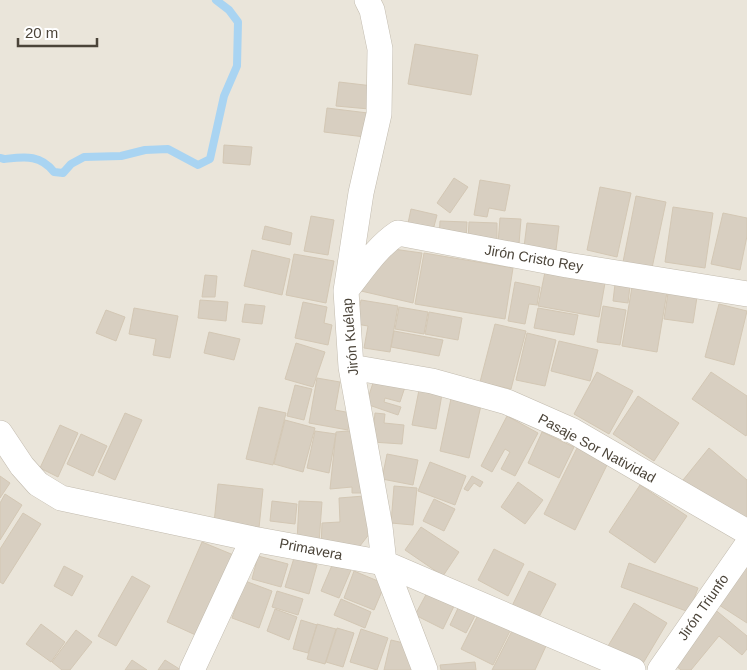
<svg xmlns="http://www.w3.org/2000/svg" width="747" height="670" font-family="Helvetica,sans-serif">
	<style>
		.residential { fill: #eae5da }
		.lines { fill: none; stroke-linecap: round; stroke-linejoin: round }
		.stream { stroke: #a9d4f2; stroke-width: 8 }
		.building { fill: #d8cfc1; stroke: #d3c7b4 }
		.street-casing { stroke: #c2bbae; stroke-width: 26 }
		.street { stroke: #fff; stroke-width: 25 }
		.labels { text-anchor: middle; stroke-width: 4; stroke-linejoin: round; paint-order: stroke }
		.street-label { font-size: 14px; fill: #4b4439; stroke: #fff }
	</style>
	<rect width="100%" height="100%" fill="#f6f3ec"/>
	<path class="residential" d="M 0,0 L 747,0 L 747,670 L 0,670 Z"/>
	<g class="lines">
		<path class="stream" d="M 0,158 L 4,159 C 24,157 40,154 54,172 L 63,173 L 71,164 L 84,157 L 121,156 L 145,150 L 168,149 L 198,165 L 210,159 L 224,96 L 237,66 L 238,22 L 229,10 L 216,0"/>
	</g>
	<path class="building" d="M 415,44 L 478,55 L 471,95 L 408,84 Z
		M 339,82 L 373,86 L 369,109 L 336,106 Z
		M 327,108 L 368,113 L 365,137 L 324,132 Z
		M 224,145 L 252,147 L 250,165 L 223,163 Z
		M 454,178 L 468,187 L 450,213 L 437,203 Z
		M 480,180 L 510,185 L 505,211 L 489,208 L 487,217 L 474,215 Z
		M 600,187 L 631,193 L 617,257 L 587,250 Z
		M 636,196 L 666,202 L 652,268 L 623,262 Z
		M 673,207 L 713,213 L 705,268 L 665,262 Z
		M 411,209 L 437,215 L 432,234 L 407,228 Z
		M 723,213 L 747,218 L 747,236 L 740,270 L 711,264 Z
		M 311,216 L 334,220 L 328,255 L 304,251 Z
		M 500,218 L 521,219 L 519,244 L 498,243 Z
		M 440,221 L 467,222 L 466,241 L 439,240 Z
		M 469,222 L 497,223 L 497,242 L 468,241 Z
		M 527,223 L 559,226 L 556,250 L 524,247 Z
		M 265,226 L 292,233 L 290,245 L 262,239 Z
		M 393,249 L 422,253 L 413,303 L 361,291 Z
		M 252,250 L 290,259 L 282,295 L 244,286 Z
		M 424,253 L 513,268 L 505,319 L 415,304 Z
		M 294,254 L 334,261 L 326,303 L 286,295 Z
		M 545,272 L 605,283 L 599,317 L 538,306 Z
		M 205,275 L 217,276 L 215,297 L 202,297 Z
		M 515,282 L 540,287 L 537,305 L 529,304 L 525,324 L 508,321 Z
		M 615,284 L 630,286 L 628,303 L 613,301 Z
		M 632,287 L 667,292 L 657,352 L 622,346 Z
		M 668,293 L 697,297 L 693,323 L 664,319 Z
		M 200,300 L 228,302 L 226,321 L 198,318 Z
		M 361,300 L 398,306 L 390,352 L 364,348 L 368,326 L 356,324 Z
		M 303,302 L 327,307 L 324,323 L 332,325 L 328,345 L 295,338 Z
		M 245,304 L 265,306 L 262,324 L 242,322 Z
		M 719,304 L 747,311 L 734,365 L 705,357 Z
		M 603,306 L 626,310 L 620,345 L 597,342 Z
		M 399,307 L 428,312 L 424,334 L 395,329 Z
		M 134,308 L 178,316 L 170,358 L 153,355 L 156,339 L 129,334 Z
		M 538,308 L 578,315 L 574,335 L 534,328 Z
		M 106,310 L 125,317 L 116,341 L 96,333 Z
		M 429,312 L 462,318 L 458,340 L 425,334 Z
		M 495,324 L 526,331 L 511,389 L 480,382 Z
		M 394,331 L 443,340 L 439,356 L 391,347 Z
		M 209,332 L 240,339 L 234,360 L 204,353 Z
		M 527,333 L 556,340 L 545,386 L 516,380 Z
		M 559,341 L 598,350 L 590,381 L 551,371 Z
		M 296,343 L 325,352 L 313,387 L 285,379 Z
		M 597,372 L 633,391 L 609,434 L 574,414 Z
		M 711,372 L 747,396 L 747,434 L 746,436 L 692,399 Z
		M 375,377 L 405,387 L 400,402 L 385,398 L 384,402 L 401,407 L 398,415 L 366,404 Z
		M 317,378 L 340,382 L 335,410 L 351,413 L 348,430 L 309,423 Z
		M 295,385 L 312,389 L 304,420 L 287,416 Z
		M 419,390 L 442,394 L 436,429 L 412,425 Z
		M 452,394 L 482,401 L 469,458 L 440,451 Z
		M 638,396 L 679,423 L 654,461 L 613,434 Z
		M 259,407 L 286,413 L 273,465 L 246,459 Z
		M 125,413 L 142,420 L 115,480 L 98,472 Z
		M 375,413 L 385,414 L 384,423 L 404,425 L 402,444 L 372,442 Z
		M 507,416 L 538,433 L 515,476 L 501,469 L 510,452 L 505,449 L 492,472 L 481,466 Z
		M 285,420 L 315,428 L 303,472 L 274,464 Z
		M 60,425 L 78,433 L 58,477 L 40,468 Z
		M 359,430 L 363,493 L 352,493 L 352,487 L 330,489 L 336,432 Z
		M 315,431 L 336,434 L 329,473 L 307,468 Z
		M 542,432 L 574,447 L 559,478 L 528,463 Z
		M 81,434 L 107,446 L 93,476 L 67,464 Z
		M 577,448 L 608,463 L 575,530 L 544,514 Z
		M 709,448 L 747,480 L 747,522 L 741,528 L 683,480 Z
		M 387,454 L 418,460 L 413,485 L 382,479 Z
		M 430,462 L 466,476 L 455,505 L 418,491 Z
		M 0,476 L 10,483 L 0,498 Z
		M 472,476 L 483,482 L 480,487 L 474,483 L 468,491 L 464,489 Z
		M 518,482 L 543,500 L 525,524 L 501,507 Z
		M 218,484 L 263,489 L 259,528 L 214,523 Z
		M 640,485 L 687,516 L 655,563 L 609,532 Z
		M 394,486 L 417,488 L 413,525 L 391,523 Z
		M 5,494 L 22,505 L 0,540 L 0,503 Z
		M 364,496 L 370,533 L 356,551 L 321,548 L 322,523 L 340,522 L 339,498 Z
		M 434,499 L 455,509 L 444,531 L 423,521 Z
		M 272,501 L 297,504 L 295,524 L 270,521 Z
		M 299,501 L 322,502 L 319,543 L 297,542 Z
		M 23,513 L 41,524 L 3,584 L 0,582 L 0,549 Z
		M 421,527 L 459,552 L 443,576 L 405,550 Z
		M 202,542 L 236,556 L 200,637 L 167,622 Z
		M 494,549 L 524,564 L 508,596 L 478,580 Z
		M 258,556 L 288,564 L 281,587 L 252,579 Z
		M 294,558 L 317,565 L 309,594 L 285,587 Z
		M 747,559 L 747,623 L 719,605 Z
		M 333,563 L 351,570 L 339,598 L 321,591 Z
		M 629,563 L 698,588 L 689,612 L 621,587 Z
		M 64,566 L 83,576 L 72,596 L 54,586 Z
		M 354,571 L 385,584 L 374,610 L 344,598 Z
		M 529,571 L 556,584 L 538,619 L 512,606 Z
		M 132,576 L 150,586 L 116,646 L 98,636 Z
		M 245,581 L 272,591 L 259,628 L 232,618 Z
		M 429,589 L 456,602 L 443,629 L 415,615 Z
		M 277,591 L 303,599 L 298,615 L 272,607 Z
		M 341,599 L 371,612 L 365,628 L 334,615 Z
		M 634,603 L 667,623 L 642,665 L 608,646 Z
		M 460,604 L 477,612 L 466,633 L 450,625 Z
		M 713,608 L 747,636 L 747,649 L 742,655 L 719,636 L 691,670 L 681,670 L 670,661 Z
		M 275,609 L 297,617 L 289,640 L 267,631 Z
		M 479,613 L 511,629 L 493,665 L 461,649 Z
		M 301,620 L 317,625 L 308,653 L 293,649 Z
		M 41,624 L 65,642 L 51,662 L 26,644 Z
		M 317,624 L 336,629 L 325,664 L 307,659 Z
		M 337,628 L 354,633 L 343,667 L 326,662 Z
		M 361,629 L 388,638 L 377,670 L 350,662 Z
		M 513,629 L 546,646 L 535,670 L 492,670 Z
		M 76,630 L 92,642 L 70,670 L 62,670 L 52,662 Z
		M 391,640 L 408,644 L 416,670 L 384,670 Z
		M 132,660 L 147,670 L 125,670 Z
		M 165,660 L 181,670 L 158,670 Z
		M 475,662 L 476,670 L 441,670 L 440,665 Z"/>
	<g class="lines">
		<g class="street-casing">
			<path id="street" d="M 367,0 L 372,10 L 380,49 L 379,114 L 361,193 L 346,291 L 351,367 L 380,527 L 384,563 L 425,670
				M 347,289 C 363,269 377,247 398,233 L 567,265 L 747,294
				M 351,367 L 432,381 L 507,402 L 573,431 L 747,532
				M 0,433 L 22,466 L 38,484 L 61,498 L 253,539 L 384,563 L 633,670
				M 192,670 L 253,539
				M 660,670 L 747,545"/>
		</g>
		<use href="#street" class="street"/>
	</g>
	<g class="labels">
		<g class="street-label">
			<text transform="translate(534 258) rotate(10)" y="5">Jirón Cristo Rey</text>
			<text transform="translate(350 337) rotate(-95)" y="5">Jirón Kuélap</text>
			<text transform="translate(597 448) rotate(28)" y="5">Pasaje Sor Natividad</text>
			<text transform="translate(311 549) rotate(11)" y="5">Primavera</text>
			<text transform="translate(703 607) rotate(-55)" y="5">Jirón Triunfo</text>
		</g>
	</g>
	<path d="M18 38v8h79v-8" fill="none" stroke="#4b4439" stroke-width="2.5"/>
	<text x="25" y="38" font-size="15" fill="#4b4439" stroke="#ffffff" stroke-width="4" paint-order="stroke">20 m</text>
</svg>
